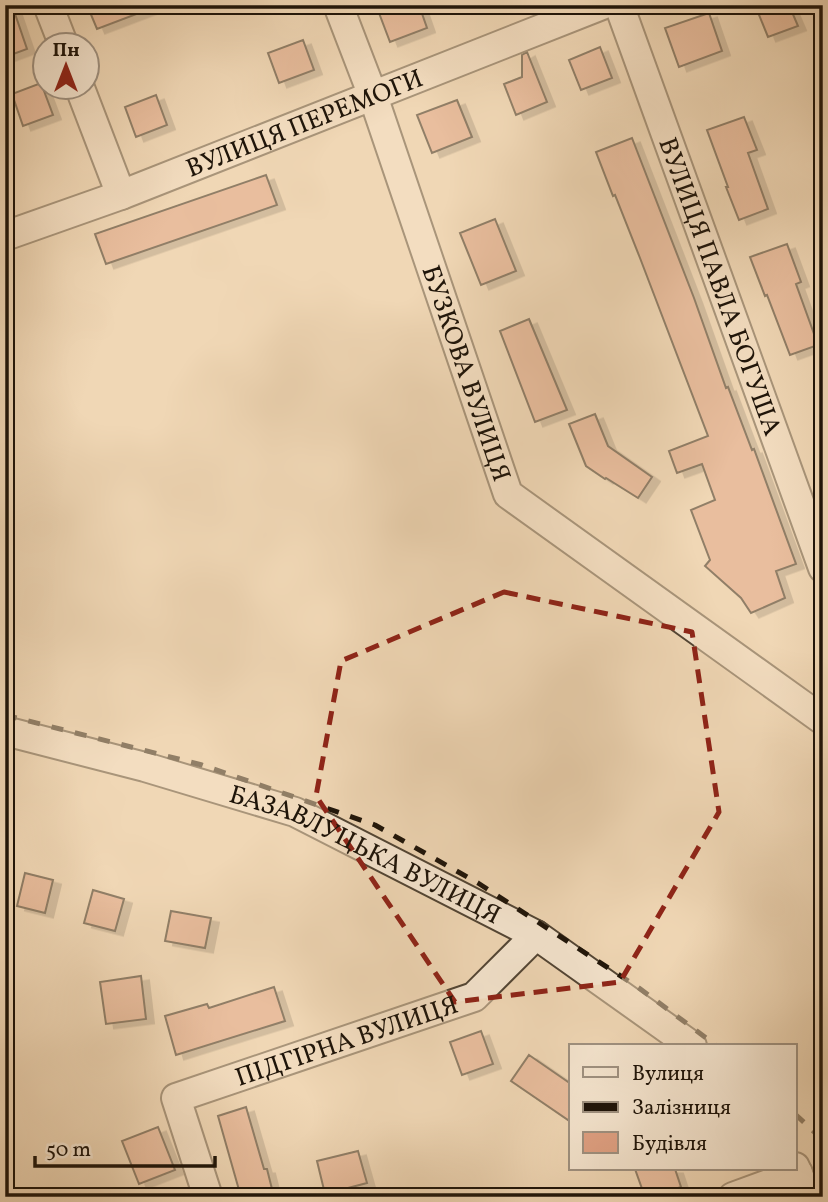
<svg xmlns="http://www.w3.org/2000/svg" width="828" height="1202" font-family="Vollkorn,serif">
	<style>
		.building { fill: #e0a183; stroke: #1e1409; stroke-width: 2; filter: url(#shadow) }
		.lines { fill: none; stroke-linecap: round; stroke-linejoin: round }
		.street-casing { stroke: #524534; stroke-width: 32 }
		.street { stroke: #f5e5cf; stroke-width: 28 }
		.rail { stroke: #1e1409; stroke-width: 5; stroke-dasharray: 12 12; stroke-linecap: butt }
		.marked { fill: none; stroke: #8f2418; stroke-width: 5; stroke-dasharray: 14 9; stroke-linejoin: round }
		.labels { text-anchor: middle; stroke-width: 5; stroke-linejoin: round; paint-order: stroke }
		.street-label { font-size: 26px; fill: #1e1409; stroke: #f5e5cf }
	</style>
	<defs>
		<filter id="shadow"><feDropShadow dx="8" dy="4.5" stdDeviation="0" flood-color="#0004"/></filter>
	</defs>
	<rect width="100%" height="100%" fill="#f0d7b5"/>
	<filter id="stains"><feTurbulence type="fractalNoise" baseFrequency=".00286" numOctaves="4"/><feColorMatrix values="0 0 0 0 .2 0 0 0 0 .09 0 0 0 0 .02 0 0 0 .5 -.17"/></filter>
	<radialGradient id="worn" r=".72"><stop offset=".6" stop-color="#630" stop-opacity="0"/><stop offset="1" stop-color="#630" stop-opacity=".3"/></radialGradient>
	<path class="building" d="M 5,5 L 12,5 L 27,49 L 5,57 Z
		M 87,5 L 154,5 L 155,7 L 97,29 Z
		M 376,5 L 419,5 L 427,28 L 390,42 Z
		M 755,5 L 789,5 L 798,26 L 768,37 Z
		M 709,13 L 722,51 L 679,67 L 665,28 Z
		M 303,40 L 314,70 L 279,83 L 268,53 Z
		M 600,47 L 612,78 L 581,90 L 569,60 Z
		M 527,52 L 547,102 L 516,115 L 504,84 L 522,77 L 522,55 Z
		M 41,83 L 53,115 L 23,126 L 12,94 Z
		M 156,95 L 167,125 L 136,137 L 125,107 Z
		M 457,100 L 472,137 L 432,153 L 417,115 Z
		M 744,117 L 757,150 L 748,153 L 768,209 L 739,220 L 726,187 L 728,187 L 707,130 Z
		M 632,138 L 694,298 L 726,388 L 728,387 L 752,450 L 754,449 L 796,564 L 776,571 L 785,598 L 751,613 L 741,598 L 705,566 L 710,560 L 691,510 L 715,500 L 702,464 L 677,473 L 669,451 L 708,436 L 640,258 L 615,195 L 613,196 L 596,152 Z
		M 266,175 L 277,205 L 106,264 L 95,234 Z
		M 495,219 L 516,271 L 481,285 L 460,233 Z
		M 787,244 L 801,282 L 796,284 L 818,345 L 790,355 L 767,295 L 765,296 L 750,257 Z
		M 529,319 L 567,410 L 535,422 L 500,331 Z
		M 595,414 L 608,446 L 652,477 L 638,498 L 606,478 L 605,479 L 586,466 L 569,424 Z
		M 25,873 L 53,880 L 45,913 L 17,906 Z
		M 93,890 L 124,899 L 115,931 L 84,923 Z
		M 171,911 L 211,918 L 205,948 L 165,941 Z
		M 141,976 L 146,1019 L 106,1024 L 100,982 Z
		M 274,987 L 285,1021 L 176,1055 L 165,1016 L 207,1004 L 209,1008 Z
		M 481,1031 L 493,1064 L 462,1075 L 450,1042 Z
		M 529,1055 L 571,1084 L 571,1122 L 511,1081 Z
		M 246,1107 L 264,1169 L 267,1169 L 274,1197 L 241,1197 L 218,1116 Z
		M 158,1127 L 175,1170 L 139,1184 L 122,1141 Z
		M 358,1151 L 367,1183 L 325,1194 L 317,1161 Z
		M 635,1169 L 675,1169 L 681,1187 L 653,1197 L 645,1197 Z"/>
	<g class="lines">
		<g class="street-casing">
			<g id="street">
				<path d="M 48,5 L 64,46"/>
				<path id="s1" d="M 338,5 L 373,96 L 508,494 L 823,720"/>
				<path id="s2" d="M 619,5 L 823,568"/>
				<path d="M 80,88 L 121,195"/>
				<path id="s3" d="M 5,236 L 121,195 L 602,5"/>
				<path id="s4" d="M 5,731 L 145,767 L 295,812 L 536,935 L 692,1046"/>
				<path d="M 795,1167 L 808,1197"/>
				<path id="s5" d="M 208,1197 L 176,1098 L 474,997 L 536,935"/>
				<path d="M 733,1197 L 798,1173"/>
			</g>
		</g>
		<use href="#street" class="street"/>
		<path class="rail" d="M 5,715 L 202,765 L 375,825 L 478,883 L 639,988 L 717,1046
			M 795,1114 L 823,1140"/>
	</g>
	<path d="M0 0H828V1202H0ZM 504,592 L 692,632 L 719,812 L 620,982 L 455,1002 L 316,796 L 341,661 Z" fill="#f0d7b5" fill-opacity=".55" fill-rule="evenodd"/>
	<path class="marked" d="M 504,592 L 692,632 L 719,812 L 620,982 L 455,1002 L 316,796 L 341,661 Z"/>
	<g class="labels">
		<g class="street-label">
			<text dy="9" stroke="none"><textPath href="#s3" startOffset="320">ВУЛИЦЯ ПЕРЕМОГИ</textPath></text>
			<text dy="9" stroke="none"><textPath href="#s2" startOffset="299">ВУЛИЦЯ ПАВЛА БОГУША</textPath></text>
			<text dy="9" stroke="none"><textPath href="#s1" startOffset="390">БУЗКОВА ВУЛИЦЯ</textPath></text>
			<text dy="9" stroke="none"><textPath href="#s4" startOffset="382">БАЗАВЛУЦЬКА ВУЛИЦЯ</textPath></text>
			<text dy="9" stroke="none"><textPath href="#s5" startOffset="284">ПІДГІРНА ВУЛИЦЯ</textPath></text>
		</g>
	</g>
	<rect width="828" height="1202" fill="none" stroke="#f0d7b5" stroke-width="28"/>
	<rect x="7" y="7" width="814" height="1188" fill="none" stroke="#1e1409" stroke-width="3.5"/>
	<rect x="14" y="14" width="800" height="1174" fill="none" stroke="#1e1409" stroke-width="2"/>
	<rect x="569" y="1044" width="228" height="126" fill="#f5e5cf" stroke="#9f9180" stroke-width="2"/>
	<rect x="583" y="1067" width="35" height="10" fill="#f5e5cf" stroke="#9f9180" stroke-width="2"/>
	<text x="632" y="1080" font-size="21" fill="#1e1409">Вулиця</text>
	<rect x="583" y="1102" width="35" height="10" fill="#1e1409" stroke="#9f9180" stroke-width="2"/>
	<text x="632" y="1114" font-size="21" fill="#1e1409">Залізниця</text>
	<rect x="583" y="1132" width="35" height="21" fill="#e0a183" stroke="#9f9180" stroke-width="2"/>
	<text x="632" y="1150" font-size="21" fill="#1e1409">Будівля</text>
	<g transform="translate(66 66)"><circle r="33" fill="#f5e5cf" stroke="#9f9180" stroke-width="2"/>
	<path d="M0-5L12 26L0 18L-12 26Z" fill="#8f2418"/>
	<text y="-10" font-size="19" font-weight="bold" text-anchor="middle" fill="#1e1409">Пн</text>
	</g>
	<path d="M35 1156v10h180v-10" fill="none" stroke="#1e1409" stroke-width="3.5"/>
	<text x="46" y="1156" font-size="21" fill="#1e1409" stroke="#f5e5cf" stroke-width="5" paint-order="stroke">50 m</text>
	<rect width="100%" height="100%" filter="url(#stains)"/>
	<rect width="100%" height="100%" fill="url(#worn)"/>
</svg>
